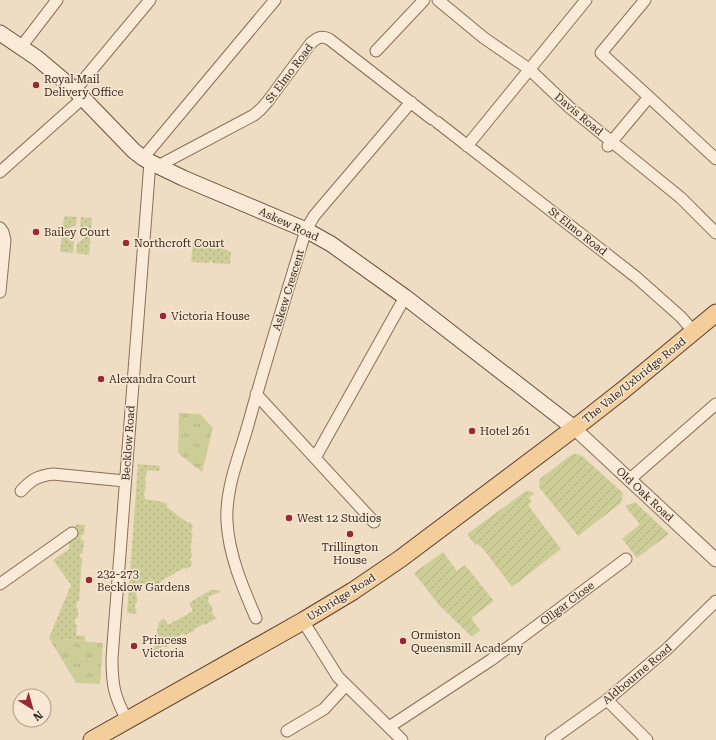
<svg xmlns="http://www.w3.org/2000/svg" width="716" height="740" font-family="'Roboto Serif',serif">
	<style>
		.grass { fill: url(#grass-dots) }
		.park { fill: url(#park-tufts) }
		.garden { fill: url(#garden-furrows) }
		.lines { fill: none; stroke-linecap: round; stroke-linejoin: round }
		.minor-casing { stroke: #8a6e59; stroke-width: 13 }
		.tertiary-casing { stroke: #8a6e59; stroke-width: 15 }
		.secondary-casing { stroke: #6c4f3d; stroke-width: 17 }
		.primary-casing { stroke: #573d2e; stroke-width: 19 }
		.minor { stroke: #f9ebd7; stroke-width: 11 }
		.tertiary { stroke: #f9ebd7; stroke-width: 13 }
		.secondary { stroke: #f9ebd7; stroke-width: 15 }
		.primary { stroke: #f3ce9a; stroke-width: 17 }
		.poi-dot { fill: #9a2835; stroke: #f6e8d3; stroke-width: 1.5 }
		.labels { text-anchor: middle; stroke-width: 3; stroke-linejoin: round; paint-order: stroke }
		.street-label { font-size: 11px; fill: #39281e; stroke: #f6e8d3 }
		.poi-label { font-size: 11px; fill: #39281e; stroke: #f6e8d3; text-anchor: start }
	</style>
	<defs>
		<pattern id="grass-dots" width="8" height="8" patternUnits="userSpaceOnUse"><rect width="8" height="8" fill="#cdcd97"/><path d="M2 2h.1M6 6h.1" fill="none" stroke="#b1b082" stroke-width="1.8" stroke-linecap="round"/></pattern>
		<pattern id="park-tufts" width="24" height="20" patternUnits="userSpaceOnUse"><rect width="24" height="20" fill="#cdcd97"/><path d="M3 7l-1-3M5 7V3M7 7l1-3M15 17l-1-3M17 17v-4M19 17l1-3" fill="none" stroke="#b1b082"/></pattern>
		<pattern id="garden-furrows" width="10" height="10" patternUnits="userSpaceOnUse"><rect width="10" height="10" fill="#cdcd97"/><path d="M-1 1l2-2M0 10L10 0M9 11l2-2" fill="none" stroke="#b1b082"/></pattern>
	</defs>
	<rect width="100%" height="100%" fill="#efddc3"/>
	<path class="grass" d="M 64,216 L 77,217 L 76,225 L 70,228 C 67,233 67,239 74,242 L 73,253 L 60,252 Z
		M 81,217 L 92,218 L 89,255 L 76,253 L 77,243 C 86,240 88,231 80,226 Z
		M 197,239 L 231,252 L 230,264 L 213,263 L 212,261 L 210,261 L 209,263 L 191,262 L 193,242 Z
		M 138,464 L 160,466 L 159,471 L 148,470 L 146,474 L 145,480 L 146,482 L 145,492 L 143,494 L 145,496 L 145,499 L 163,502 L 167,504 L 167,507 L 188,523 L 189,522 L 193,525 L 191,533 L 193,535 C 191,540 191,546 191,552 L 192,554 L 192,557 L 190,558 L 190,560 L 192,562 L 191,566 L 186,569 L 184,568 L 161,581 L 161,582 L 156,585 L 139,584 L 139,587 L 137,589 L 136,594 L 137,596 L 137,603 L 135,604 L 135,608 L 137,610 L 136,614 L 127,613 Z
		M 75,524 L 85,525 L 84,535 L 81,535 L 81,540 L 84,541 L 83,553 L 80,554 L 80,557 L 82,558 L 79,601 L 77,602 L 76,608 L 78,608 L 78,618 L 75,618 L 75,624 L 77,625 L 76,635 L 85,636 L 85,641 L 49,638 L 71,585 L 53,560 L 69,549 L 69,538 L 75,538 Z
		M 211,590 L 219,590 L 221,592 L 209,596 L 208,601 L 210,605 L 212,606 L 213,609 L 212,611 L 213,615 L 216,617 L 217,618 L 205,625 L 203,624 L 195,629 L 194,631 L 185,635 L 182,634 L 174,640 L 174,642 L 166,647 L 163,646 L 152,654 L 159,622 L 164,618 L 168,625 L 193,611 L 189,603 Z"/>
	<path class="park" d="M 179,413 L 200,414 L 213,428 L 202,472 L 178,453 Z
		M 49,638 L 103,643 L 100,684 L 76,683 Z"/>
	<path class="garden" d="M 574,454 L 578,454 L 582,456 L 623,493 L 621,503 L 578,536 L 539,487 L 540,479 L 571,455 Z
		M 526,491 L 533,492 L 534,494 L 529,498 L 532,502 L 528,505 L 561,549 L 512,587 L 481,546 L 480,547 L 477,543 L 475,545 L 467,534 Z
		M 635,502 L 669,534 L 637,558 L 622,539 L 639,525 L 639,523 L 625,506 Z
		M 443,552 L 457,571 L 465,565 L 494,601 L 471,618 L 480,630 L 472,637 L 439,605 L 414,573 Z"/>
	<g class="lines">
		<g class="minor-casing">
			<path id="minor" d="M 438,0 L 484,38 L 529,69 L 569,107 L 681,198 L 716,233
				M 21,47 L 57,0
				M 376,51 L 424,0
				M 75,90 L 150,0
				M 649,97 L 716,159
				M 437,122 L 636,277 L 681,317 L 694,332
				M 467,146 L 586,0
				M 608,146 L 649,97 L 601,53 L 645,0
				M 143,158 L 275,0
				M 158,166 L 254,115 L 261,109 L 268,101 L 311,43 C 317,38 321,35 329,39 L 432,119
				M 0,172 L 83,98
				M 0,228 L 3,232 L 5,240 L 0,292
				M 256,394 L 374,522
				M 315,458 L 405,297
				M 629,480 L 716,404
				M 21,491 C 31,480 37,476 53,474 L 125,481
				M 0,584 L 72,533
				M 256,618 C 243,588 229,556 227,522 C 225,489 239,457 248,425 C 266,360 286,295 306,230 L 314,216 L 411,102
				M 303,621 L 338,677 L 402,740
				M 607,700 L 647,740
				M 127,720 C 114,696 112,685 112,658 L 150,162
				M 389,727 L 491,660 L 626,559
				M 287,731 L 324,709 L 346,685
				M 551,740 L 607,700 L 667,649 L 716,601"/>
		</g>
		<g class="tertiary-casing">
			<path id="tertiary" d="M 574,428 L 716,560"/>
		</g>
		<g class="secondary-casing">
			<path id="secondary" d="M 0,33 L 37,58 L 75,90 L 134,151 L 143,158 L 150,162 L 183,178 L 306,230 L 331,244 L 405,297 L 574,428"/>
		</g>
		<g class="primary-casing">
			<path id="primary" d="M 92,740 L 303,621 L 353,591 L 400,559 L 585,420 L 622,391 L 716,313"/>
		</g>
		<use href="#minor" class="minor"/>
		<use href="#tertiary" class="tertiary"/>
		<use href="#secondary" class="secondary"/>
		<use href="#primary" class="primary"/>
	</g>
	<g class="poi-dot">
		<circle cx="36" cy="85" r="4"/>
		<circle cx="36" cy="232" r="4"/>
		<circle cx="126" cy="243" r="4"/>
		<circle cx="163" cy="316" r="4"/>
		<circle cx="101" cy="379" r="4"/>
		<circle cx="472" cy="431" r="4"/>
		<circle cx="289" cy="518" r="4"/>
		<circle cx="350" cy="534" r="4"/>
		<circle cx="89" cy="580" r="4"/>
		<circle cx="403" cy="641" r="4"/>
		<circle cx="134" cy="646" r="4"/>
	</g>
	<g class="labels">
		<g class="street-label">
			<text transform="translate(289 73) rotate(-53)" y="4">St Elmo Road</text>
			<text transform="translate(579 114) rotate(40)" y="4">Davis Road</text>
			<text transform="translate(289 224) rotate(25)" y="4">Askew Road</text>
			<text transform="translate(578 231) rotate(38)" y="4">St Elmo Road</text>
			<text transform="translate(288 290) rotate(-73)" y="4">Askew Crescent</text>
			<text transform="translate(634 380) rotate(-39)" y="4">The Vale/Uxbridge Road</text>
			<text transform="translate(128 443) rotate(-86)" y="4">Becklow Road</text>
			<text transform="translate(645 494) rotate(43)" y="4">Old Oak Road</text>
			<text transform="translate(341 597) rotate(-32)" y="4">Uxbridge Road</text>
			<text transform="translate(567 603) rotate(-37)" y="4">Ollgar Close</text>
			<text transform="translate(637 674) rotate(-40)" y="4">Aldbourne Road</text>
		</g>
		<g class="poi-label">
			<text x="44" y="83">Royal Mail<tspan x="44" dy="13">Delivery Office</tspan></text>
			<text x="44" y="236">Bailey Court</text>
			<text x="134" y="247">Northcroft Court</text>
			<text x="171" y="320">Victoria House</text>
			<text x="109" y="383">Alexandra Court</text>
			<text x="480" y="435">Hotel 261</text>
			<text x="297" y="522">West 12 Studios</text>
			<text x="350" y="551" text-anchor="middle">Trillington<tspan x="350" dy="13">House</tspan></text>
			<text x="97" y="578">232-273<tspan x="97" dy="13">Becklow Gardens</tspan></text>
			<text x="411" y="639">Ormiston<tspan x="411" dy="13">Queensmill Academy</tspan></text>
			<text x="142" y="644">Princess<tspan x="142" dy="13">Victoria</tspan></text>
		</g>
	</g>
	<g transform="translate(32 708) rotate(143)"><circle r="19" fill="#f6e8d3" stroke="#aa9b8b"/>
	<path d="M0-3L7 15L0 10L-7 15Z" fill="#9a2835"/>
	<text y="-6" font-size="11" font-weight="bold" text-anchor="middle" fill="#39281e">N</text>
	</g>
</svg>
